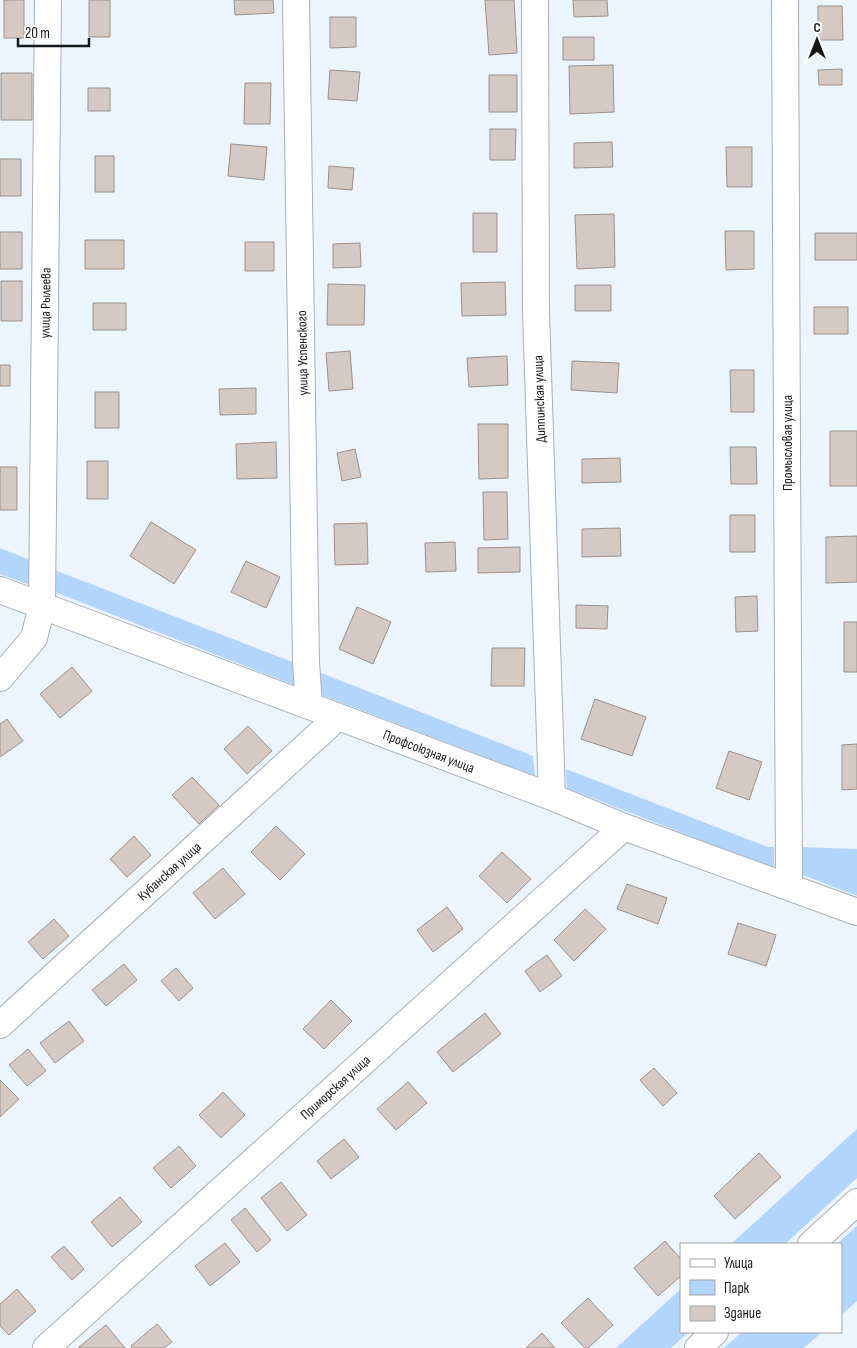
<svg xmlns="http://www.w3.org/2000/svg" width="857" height="1348" font-family="'Sofia Sans Condensed',sans-serif">
	<style>
		.green { fill: #b2d5fe }
		.building { fill: #d5c9c4; stroke: #9b918c }
		.lines { fill: none; stroke-linecap: round; stroke-linejoin: round }
		.minor-casing { stroke: #a8afb8; stroke-width: 28 }
		.minor { stroke: #fff; stroke-width: 26 }
		.labels { text-anchor: middle; stroke-width: 4; stroke-linejoin: round; paint-order: stroke }
		.street-label { font-size: 14px; fill: #16191c; stroke: #fff }
	</style>
	<rect width="100%" height="100%" fill="#ecf4fd"/>
	<path class="green" d="M 0,548 L 30,560 L 30,585 L 0,574 Z
		M 52,569 L 295,663 L 294,685 L 52,591 Z
		M 316,671 L 533,756 L 535,776 L 316,693 Z
		M 566,769 L 768,847 L 774,847 L 774,869 L 567,788 Z
		M 798,847 L 857,849 L 857,896 L 798,873 Z
		M 857,1129 L 857,1178 L 785,1244 L 731,1244 Z
		M 857,1226 L 857,1301 L 841,1315 L 841,1244 L 837,1244 Z
		M 681,1289 L 681,1332 L 689,1332 L 671,1348 L 616,1348 Z
		M 742,1332 L 822,1332 L 804,1348 L 724,1348 Z"/>
	<path class="building" d="M 4,0 L 24,0 L 24,38 L 4,38 Z
		M 89,0 L 110,0 L 110,37 L 89,37 Z
		M 234,0 L 273,0 L 274,13 L 235,15 Z
		M 485,0 L 514,0 L 517,53 L 489,55 Z
		M 573,0 L 607,0 L 608,16 L 574,17 Z
		M 818,6 L 842,6 L 843,40 L 818,40 Z
		M 330,17 L 356,17 L 356,47 L 330,48 Z
		M 563,37 L 594,37 L 594,60 L 563,60 Z
		M 613,65 L 614,112 L 570,114 L 569,66 Z
		M 842,69 L 842,85 L 819,85 L 818,70 Z
		M 330,70 L 360,72 L 357,101 L 328,99 Z
		M 1,73 L 32,73 L 32,120 L 1,120 Z
		M 489,75 L 517,75 L 517,112 L 489,112 Z
		M 245,83 L 271,83 L 270,124 L 244,124 Z
		M 88,88 L 110,88 L 110,111 L 88,111 Z
		M 490,129 L 516,129 L 515,160 L 490,160 Z
		M 612,142 L 613,167 L 574,168 L 574,143 Z
		M 231,144 L 267,147 L 264,180 L 228,176 Z
		M 726,147 L 752,147 L 752,187 L 727,187 Z
		M 95,156 L 114,156 L 114,192 L 95,192 Z
		M 0,159 L 21,159 L 21,196 L 0,196 Z
		M 329,166 L 354,168 L 352,190 L 328,188 Z
		M 473,213 L 497,213 L 497,252 L 473,252 Z
		M 614,214 L 615,267 L 577,269 L 575,215 Z
		M 725,231 L 754,231 L 754,269 L 726,270 Z
		M 0,232 L 22,232 L 22,269 L 0,269 Z
		M 815,233 L 857,233 L 857,260 L 815,260 Z
		M 85,240 L 124,240 L 124,269 L 85,269 Z
		M 245,242 L 274,242 L 274,271 L 245,271 Z
		M 360,243 L 361,267 L 333,268 L 333,244 Z
		M 1,281 L 22,281 L 22,321 L 1,321 Z
		M 505,282 L 506,315 L 462,316 L 461,283 Z
		M 328,284 L 365,285 L 364,325 L 327,325 Z
		M 575,285 L 611,285 L 611,311 L 575,311 Z
		M 93,303 L 126,303 L 126,330 L 93,330 Z
		M 814,307 L 848,307 L 848,334 L 814,334 Z
		M 350,351 L 353,389 L 329,391 L 326,353 Z
		M 507,356 L 508,385 L 469,387 L 467,358 Z
		M 572,361 L 619,363 L 617,393 L 571,390 Z
		M 0,365 L 10,365 L 10,386 L 0,386 Z
		M 730,370 L 754,370 L 754,412 L 731,412 Z
		M 256,388 L 256,414 L 220,415 L 219,389 Z
		M 95,392 L 119,392 L 119,428 L 95,428 Z
		M 478,424 L 508,424 L 508,478 L 479,479 Z
		M 830,431 L 857,431 L 857,486 L 830,486 Z
		M 276,442 L 277,478 L 237,479 L 236,444 Z
		M 730,447 L 756,447 L 757,484 L 731,484 Z
		M 355,449 L 361,477 L 342,481 L 337,453 Z
		M 620,458 L 621,482 L 582,483 L 582,459 Z
		M 87,461 L 108,461 L 108,499 L 87,499 Z
		M 0,467 L 17,467 L 17,510 L 0,510 Z
		M 483,492 L 507,492 L 508,539 L 484,540 Z
		M 730,515 L 755,515 L 755,552 L 730,552 Z
		M 151,522 L 196,550 L 174,584 L 130,556 Z
		M 367,523 L 368,564 L 335,565 L 334,524 Z
		M 620,528 L 621,556 L 582,557 L 582,529 Z
		M 857,536 L 857,582 L 826,583 L 826,537 Z
		M 455,542 L 456,571 L 426,572 L 425,543 Z
		M 520,547 L 520,572 L 478,573 L 478,548 Z
		M 246,561 L 280,577 L 266,608 L 231,592 Z
		M 757,596 L 758,631 L 736,632 L 735,597 Z
		M 576,605 L 608,606 L 607,629 L 576,628 Z
		M 357,607 L 391,622 L 373,664 L 339,649 Z
		M 844,622 L 857,622 L 857,672 L 844,672 Z
		M 492,648 L 525,648 L 524,686 L 491,686 Z
		M 72,667 L 92,691 L 60,718 L 40,694 Z
		M 595,699 L 646,717 L 632,756 L 581,739 Z
		M 7,719 L 23,741 L 0,757 L 0,724 Z
		M 248,726 L 272,751 L 247,774 L 224,749 Z
		M 857,744 L 857,789 L 842,790 L 842,745 Z
		M 729,751 L 762,762 L 749,800 L 716,788 Z
		M 192,777 L 219,805 L 199,824 L 172,795 Z
		M 276,826 L 305,854 L 280,880 L 251,852 Z
		M 134,836 L 151,855 L 127,877 L 110,859 Z
		M 502,852 L 531,879 L 507,903 L 479,876 Z
		M 223,868 L 245,894 L 215,919 L 193,893 Z
		M 627,884 L 667,898 L 658,924 L 617,909 Z
		M 447,907 L 463,929 L 433,952 L 417,930 Z
		M 585,909 L 606,929 L 574,961 L 554,940 Z
		M 54,919 L 69,936 L 43,959 L 28,942 Z
		M 738,923 L 776,935 L 766,966 L 728,954 Z
		M 547,955 L 562,976 L 540,992 L 525,971 Z
		M 124,964 L 137,980 L 106,1006 L 92,990 Z
		M 176,968 L 193,988 L 179,1001 L 161,981 Z
		M 331,1000 L 352,1021 L 324,1049 L 303,1029 Z
		M 485,1013 L 501,1034 L 453,1072 L 437,1052 Z
		M 69,1021 L 84,1041 L 55,1063 L 40,1043 Z
		M 28,1049 L 46,1071 L 27,1086 L 9,1065 Z
		M 654,1068 L 677,1093 L 663,1106 L 640,1080 Z
		M 0,1080 L 19,1099 L 0,1117 Z
		M 408,1082 L 427,1103 L 396,1130 L 377,1109 Z
		M 223,1092 L 245,1115 L 221,1138 L 199,1115 Z
		M 344,1139 L 359,1157 L 331,1179 L 317,1161 Z
		M 179,1146 L 196,1166 L 171,1188 L 153,1168 Z
		M 759,1153 L 781,1177 L 735,1219 L 714,1196 Z
		M 281,1182 L 307,1215 L 287,1231 L 261,1198 Z
		M 120,1197 L 142,1222 L 112,1247 L 91,1222 Z
		M 245,1208 L 271,1240 L 257,1252 L 231,1220 Z
		M 665,1241 L 681,1259 L 681,1276 L 658,1296 L 634,1268 Z
		M 225,1243 L 240,1262 L 210,1286 L 195,1266 Z
		M 64,1246 L 84,1269 L 72,1280 L 51,1257 Z
		M 17,1289 L 36,1311 L 9,1335 L 0,1326 L 0,1304 Z
		M 588,1298 L 613,1325 L 588,1348 L 585,1348 L 561,1323 Z
		M 157,1324 L 172,1342 L 164,1348 L 132,1348 L 131,1346 Z
		M 106,1325 L 125,1348 L 79,1348 L 79,1347 Z
		M 542,1333 L 555,1348 L 526,1348 Z"/>
	<g class="lines">
		<g class="minor-casing">
			<path id="minor" d="M 296,0 L 306,662 L 309,706
				M 535,0 L 536,313 L 552,797
				M 785,0 L 789,886
				M 0,590 L 552,797 L 624,827 L 857,912
				M 0,678 L 34,638 L 42,605 L 48,0
				M 0,1025 L 338,717
				M 811,1244 L 857,1202
				M 46,1348 L 624,827
				M 698,1348 L 715,1332"/>
		</g>
		<use href="#minor" class="minor"/>
	</g>
	<g class="labels">
		<g class="street-label">
			<text transform="translate(45 303) rotate(-89)" y="5">улица Рылеева</text>
			<text transform="translate(302 353) rotate(-91)" y="5">улица Успенского</text>
			<text transform="translate(539 399) rotate(-92)" y="5">Диппинская улица</text>
			<text transform="translate(787 443) rotate(-90)" y="5">Промысловая улица</text>
			<text transform="translate(429 751) rotate(21)" y="5">Профсоюзная улица</text>
			<text transform="translate(169 871) rotate(-42)" y="5">Кубанская улица</text>
			<text transform="translate(335 1087) rotate(-42)" y="5">Приморская улица</text>
		</g>
	</g>
	<rect x="680" y="1243" width="162" height="90" fill="#ffffff" stroke="#a2a3a4"/>
	<rect x="690" y="1259" width="25" height="8" fill="#ffffff" stroke="#a2a3a4"/>
	<text x="724" y="1268" font-size="15" fill="#16191c">Улица</text>
	<rect x="690" y="1280" width="25" height="15" fill="#b2d5fe" stroke="#a2a3a4"/>
	<text x="724" y="1293" font-size="15" fill="#16191c">Парк</text>
	<rect x="690" y="1306" width="25" height="15" fill="#d5c9c4" stroke="#a2a3a4"/>
	<text x="724" y="1318" font-size="15" fill="#16191c">Здание</text>
	<g transform="translate(817 40)" stroke="#ffffff" stroke-width="4" paint-order="stroke">
	<path d="M0-4L9 19L0 12L-9 19Z" fill="#16191c"/>
	<text y="-8" font-size="14" font-weight="bold" text-anchor="middle" fill="#16191c">С</text>
	</g>
	<path d="M18 38v8h71v-8" fill="none" stroke="#16191c" stroke-width="2.5"/>
	<text x="25" y="38" font-size="15" fill="#16191c" stroke="#ffffff" stroke-width="4" paint-order="stroke">20 m</text>
</svg>
